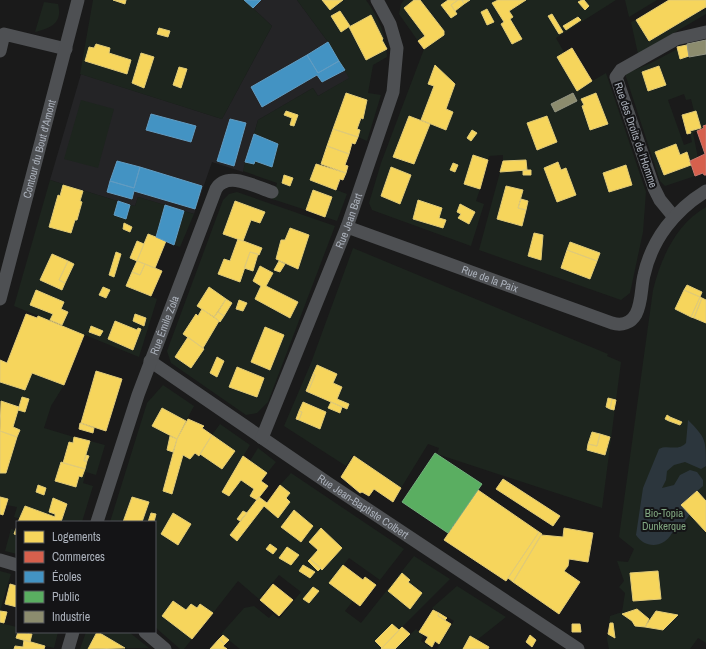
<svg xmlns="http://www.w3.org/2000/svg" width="706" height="649" font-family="'Archivo Narrow',sans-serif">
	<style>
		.built { fill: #242426 }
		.green { fill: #1d251e; fill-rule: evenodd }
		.water { fill: #2c363d }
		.homes { fill: #f6d55c; stroke: #e0ca78 }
		.shops { fill: #d6604d; stroke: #c9786e }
		.schools { fill: #4393c3; stroke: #629cc1 }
		.public { fill: #5aae61; stroke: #72af7c }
		.industry { fill: #8c8c6e; stroke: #959785 }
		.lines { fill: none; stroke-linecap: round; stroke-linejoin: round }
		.street { stroke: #4e5053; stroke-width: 13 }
		.labels { text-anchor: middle; stroke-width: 4; stroke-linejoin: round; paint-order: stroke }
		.street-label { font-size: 11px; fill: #abb1bb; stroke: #141416 }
		.park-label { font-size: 11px; fill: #81a781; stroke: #141416 }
	</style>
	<rect width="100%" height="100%" fill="#1a1a1a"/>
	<path class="built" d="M 244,0 L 297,0 L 328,42 L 350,78 L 318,96 L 313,88 L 258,120 L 243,172 L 212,162 L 194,214 L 138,197 L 135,206 L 130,205 L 50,180 L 81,74 L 222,119 L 272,26 Z"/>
	<path class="green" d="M 93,0 L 244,0 L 272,26 L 222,119 L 80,74 Z
		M 297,0 L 322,0 L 330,10 L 343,0 L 366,0 C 379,18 386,35 387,57 L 373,65 L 368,93 L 381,95 L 367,141 L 358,137 L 360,130 L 357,129 L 365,112 L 346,93 L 321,165 L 316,164 L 310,180 L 347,194 L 337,221 L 325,217 L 332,197 L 313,190 L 306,210 L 272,199 L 277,183 L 243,171 L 245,162 L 253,164 L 255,161 L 272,167 L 278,144 L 254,134 L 258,120 L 313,88 L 318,96 L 349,78 L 328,42 ZM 340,11 L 350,26 L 371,16 L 383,38 L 382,40 L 386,49 L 366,60 L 350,27 L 341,32 L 332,16 Z
		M 404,0 L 414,0 L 404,8 L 425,36 L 418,41 L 399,14 L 401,4 Z
		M 420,0 L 448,0 L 441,5 L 451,18 L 457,14 L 455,11 L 470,0 L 498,0 L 493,4 L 504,22 L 501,24 L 512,44 L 521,38 L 510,19 L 513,17 L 509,11 L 526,0 L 582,0 L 579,3 L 585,10 L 589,6 L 584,0 L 616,0 L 556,38 L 564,52 L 557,57 L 577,90 L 606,73 L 646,192 L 643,232 L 630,293 L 621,300 L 479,250 L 500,172 L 523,170 L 523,175 L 531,175 L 531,170 L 527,170 L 526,160 L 503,161 L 503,155 L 489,156 L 488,160 L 473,155 L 465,184 L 480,189 L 476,201 L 484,204 L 471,246 L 372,210 L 369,203 L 381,163 L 424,49 L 444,31 ZM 435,65 L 455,84 L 446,109 L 453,112 L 446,130 L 430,124 L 414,164 L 394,156 L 409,116 L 421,120 L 434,86 L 428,83 ZM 573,92 L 577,101 L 555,112 L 551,104 ZM 626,166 L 632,185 L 609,192 L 603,173 ZM 391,167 L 411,175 L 400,204 L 381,196 ZM 534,233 L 541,260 L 528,256 Z
		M 625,0 L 657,0 L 629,17 Z
		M 44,2 L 58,4 C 63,23 51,28 35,32 Z
		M 706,9 L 706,14 L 638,54 L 631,22 L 636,20 L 649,41 L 701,10 L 702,12 Z
		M 687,44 L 690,57 L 706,54 L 706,125 L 703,126 L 704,128 L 693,133 L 698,158 L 690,161 L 687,152 L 680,155 L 676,144 L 655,152 L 664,175 L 691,165 L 695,176 L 665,186 L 660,181 L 625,74 L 651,63 ZM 659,66 L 666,84 L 648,90 L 642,72 ZM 684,94 L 686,100 L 691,99 L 694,111 L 696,111 L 690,133 L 692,142 L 684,145 L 668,100 Z
		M 81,100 L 114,109 L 98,168 L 64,159 Z
		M 50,180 L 130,205 L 135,206 L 138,197 L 165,205 L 156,237 L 148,234 L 127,286 L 157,299 L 139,357 L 14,306 ZM 116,252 L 121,255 L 114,276 ZM 52,254 L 73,264 L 40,280 ZM 91,326 L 103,331 L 100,336 L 89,332 Z
		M 237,192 L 335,226 L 268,402 L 257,413 L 246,415 L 171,363 L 167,351 L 223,200 L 229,194 ZM 264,212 L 260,223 L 251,220 L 243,241 L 261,248 L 253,270 L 244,268 L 219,274 L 224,259 L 230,261 L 238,239 L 224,234 ZM 281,240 L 285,240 L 303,250 L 298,268 L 285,264 L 281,272 L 275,270 L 279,261 L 276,259 ZM 260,266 L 273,273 L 266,286 L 298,302 L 290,318 L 255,299 L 261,286 L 253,281 ZM 209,288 L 232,304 L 215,327 L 191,368 L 175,357 L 188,337 L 183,334 L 196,314 L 198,316 L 202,309 L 197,306 ZM 239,300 L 246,303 L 243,311 L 236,309 ZM 265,327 L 284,335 L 270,370 L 251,362 ZM 217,357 L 223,361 L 216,377 L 210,372 Z
		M 706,207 L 706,643 L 698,638 L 690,649 L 609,649 L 607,639 L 610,616 L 622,612 L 625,593 L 619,587 L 624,581 L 617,561 L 628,562 L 634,549 L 619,537 L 653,290 C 661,258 676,224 706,207 Z
		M 184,211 L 194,214 L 180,247 L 174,245 Z
		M 353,248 L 608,354 L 607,356 L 621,362 L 602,508 L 437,454 L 439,448 L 428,444 L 401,488 L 353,455 L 346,466 L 284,426 L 311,363 ZM 317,365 L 333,383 L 342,387 L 337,399 L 349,404 L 347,409 L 342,407 L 339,413 L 328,408 L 331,402 L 306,391 Z
		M 32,373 L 64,385 L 51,406 L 44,428 L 74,437 L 73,443 L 69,442 L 55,481 L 76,487 L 79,476 L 83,477 L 89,457 L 86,455 L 90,441 L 105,445 L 96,475 L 86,472 L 83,483 L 93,486 L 82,522 L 61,522 L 67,504 L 54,499 L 49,512 L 55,514 L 55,517 L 25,506 L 20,519 L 14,517 L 17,507 L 6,505 L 8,499 L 0,497 L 0,473 L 6,473 L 19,430 L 13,427 L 18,410 L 25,412 L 29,400 L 22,397 L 19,407 L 1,401 L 0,403 L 0,382 L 25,390 Z
		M 163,385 L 194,406 L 186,421 L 162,408 L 153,426 L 170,436 L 167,450 L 173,452 L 163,491 L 172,493 L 183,455 C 202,451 207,460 222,469 L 235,451 L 212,435 L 220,424 L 250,445 L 222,491 L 229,496 L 241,480 L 254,489 L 251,496 L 257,500 L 247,513 L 243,511 L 237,518 L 240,521 L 230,535 L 237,541 L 264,506 L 278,517 L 290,502 L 286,498 L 280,485 L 291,473 L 404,549 L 380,580 L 349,558 L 330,583 L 353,601 L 345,611 L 361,623 L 414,556 L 450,579 L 399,630 L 392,624 L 375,641 L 382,648 L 381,649 L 240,649 L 221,634 L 244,608 L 254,606 L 269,618 L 273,614 L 279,619 L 301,592 L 279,575 L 259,599 L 238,581 L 213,613 L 201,604 L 197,608 L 191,604 L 186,610 L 173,601 L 162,616 L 192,639 L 184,649 L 180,649 L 155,627 L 154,522 L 156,514 L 151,513 L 148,522 L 142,522 L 149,502 L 132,497 L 123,522 L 110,522 L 147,403 ZM 294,510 L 313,526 L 301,542 L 281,527 ZM 321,528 L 342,548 L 322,570 L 321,568 L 318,571 L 308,561 L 318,550 L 309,542 ZM 287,547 L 299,555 L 291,565 L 280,558 Z
		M 258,448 L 276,462 L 267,473 L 250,461 Z
		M 11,529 L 15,530 L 14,534 L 17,535 L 17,554 L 5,551 Z
		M 0,571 L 11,574 L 0,611 Z
		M 457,586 L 506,617 L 477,640 L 470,637 L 463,649 L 437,649 L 454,621 L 432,608 Z
		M 0,623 L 17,627 L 16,638 L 24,640 L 23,647 L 15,646 L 14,649 L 0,649 Z
		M 416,629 L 423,636 L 421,641 L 433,649 L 395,649 Z
		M 23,632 L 58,632 L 54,648 L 30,642 L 32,634 Z
		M 86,632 L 129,632 L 149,648 L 80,649 Z"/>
	<path class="water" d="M 688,420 C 706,438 706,440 706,466 L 701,469 L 685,462 L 674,465 L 667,471 L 666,480 L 662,488 L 674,485 L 680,475 L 690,470 L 697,472 L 703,480 L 703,486 L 681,505 L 690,514 L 685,521 L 686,525 L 680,532 L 672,533 C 664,548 645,549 636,535 L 643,488 L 659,449 C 667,444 678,452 686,443 Z"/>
	<path class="homes" d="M 113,0 L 126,0 L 125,4 Z
		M 322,0 L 343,0 L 330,10 Z
		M 414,0 L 420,0 L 444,31 L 444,35 L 424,49 L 418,41 L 425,36 L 404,8 Z
		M 458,0 L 462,0 L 464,4 L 455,11 L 451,5 Z
		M 458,0 L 451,5 L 457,14 L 451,18 L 441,5 L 448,0 Z
		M 462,0 L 470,0 L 464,4 Z
		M 498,0 L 526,0 L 509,11 L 513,17 L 510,19 L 522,39 L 512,44 L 501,24 L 504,22 L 492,3 Z
		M 582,0 L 584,0 L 589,6 L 585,10 L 578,2 Z
		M 669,0 L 706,0 L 706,7 L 649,41 L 636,20 Z
		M 487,9 L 494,22 L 487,25 L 481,12 Z
		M 340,11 L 350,26 L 341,32 L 331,16 Z
		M 552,14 L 563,32 L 559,34 L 548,16 Z
		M 371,15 L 383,39 L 382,40 L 387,49 L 366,60 L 349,27 Z
		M 578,17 L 581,20 L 566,30 L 563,26 Z
		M 159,28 L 170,31 L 168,37 L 157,34 Z
		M 96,44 L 110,48 L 109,53 L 131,60 L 127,74 L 85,61 L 89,47 L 94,48 Z
		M 687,45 L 689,56 L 680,59 L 677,47 Z
		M 572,48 L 592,81 L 577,91 L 557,57 Z
		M 141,53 L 154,57 L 144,88 L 132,83 Z
		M 435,65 L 455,84 L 446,109 L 453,112 L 446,130 L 421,120 L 434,86 L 428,84 Z
		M 659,66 L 666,85 L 648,91 L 642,72 Z
		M 179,67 L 187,69 L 181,88 L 173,85 Z
		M 346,93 L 367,100 L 363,119 L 361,118 L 357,129 L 360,130 L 358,137 L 333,129 Z
		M 596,93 L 608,124 L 590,130 L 582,106 L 584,105 L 581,99 Z
		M 286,111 L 298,115 L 294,126 L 290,125 L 292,118 L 284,115 Z
		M 696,111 L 701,128 L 690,131 L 691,133 L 687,134 L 682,115 Z
		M 409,116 L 430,124 L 414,164 L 393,157 Z
		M 547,116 L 557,142 L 537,150 L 527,123 Z
		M 333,129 L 358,137 L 355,144 L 352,143 L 349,154 L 327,146 Z
		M 472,130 L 477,133 L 471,141 L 467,138 Z
		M 676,144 L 680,155 L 687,152 L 691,165 L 664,175 L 655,152 Z
		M 327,146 L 349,154 L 345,165 L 348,166 L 346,173 L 321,164 Z
		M 473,155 L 488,160 L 480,189 L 464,184 Z
		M 526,160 L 527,170 L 500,172 L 503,161 Z
		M 558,162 L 561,170 L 566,168 L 576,195 L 557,202 L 544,168 Z
		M 453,163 L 458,165 L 455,172 L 450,170 Z
		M 316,164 L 346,173 L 343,180 L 340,179 L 336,190 L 310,180 Z
		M 626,165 L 632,185 L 609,192 L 603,173 Z
		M 391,167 L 411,175 L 400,204 L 381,196 Z
		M 523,170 L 531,170 L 531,175 L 523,175 Z
		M 284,175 L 293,178 L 290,186 L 282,183 Z
		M 63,185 L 83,191 L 80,201 L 82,202 L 77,220 L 75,220 L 71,233 L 49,227 L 58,195 L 60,196 Z
		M 506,186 L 523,190 L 518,208 L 526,210 L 522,226 L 497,219 Z
		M 313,190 L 332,197 L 325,217 L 306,210 Z
		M 521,199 L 528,201 L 526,210 L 518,208 Z
		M 418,200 L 442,208 L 439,218 L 446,220 L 443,228 L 413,219 Z
		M 235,201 L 265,212 L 260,223 L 251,220 L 243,241 L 223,234 Z
		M 460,204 L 475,212 L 469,224 L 458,218 L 461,214 L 457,212 Z
		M 124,223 L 132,227 L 130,232 L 123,229 Z
		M 290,228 L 309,235 L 298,269 L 276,259 L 281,240 L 285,240 Z
		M 534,233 L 543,235 L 541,260 L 528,256 Z
		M 148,234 L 166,241 L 155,268 L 137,261 Z
		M 238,239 L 262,248 L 259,255 L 250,252 L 240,282 L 218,274 L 224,259 L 230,261 Z
		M 137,241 L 144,244 L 137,261 L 130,258 Z
		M 570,242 L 600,253 L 597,261 L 567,250 Z
		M 567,250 L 597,261 L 590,279 L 561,268 Z
		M 116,252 L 121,254 L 114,277 L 109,275 Z
		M 250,252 L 258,254 L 253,271 L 244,268 Z
		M 52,254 L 68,261 L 59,280 L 65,283 L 62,290 L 40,280 Z
		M 68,261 L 74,264 L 65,283 L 59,280 Z
		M 137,261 L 145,264 L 140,275 L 132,272 Z
		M 279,261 L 285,264 L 280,272 L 274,270 Z
		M 145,264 L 162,271 L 151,296 L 126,286 L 132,272 L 140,275 Z
		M 260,266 L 273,273 L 266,286 L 298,302 L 290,318 L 255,299 L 261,286 L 253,281 Z
		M 687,285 L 702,292 L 700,297 L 684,290 Z
		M 103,287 L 110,290 L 106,298 L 99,295 Z
		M 209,287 L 226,299 L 214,317 L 197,306 Z
		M 36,290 L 64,302 L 61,309 L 68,312 L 62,325 L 50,320 L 53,314 L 30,305 Z
		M 684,290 L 700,297 L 691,317 L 675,309 Z
		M 700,297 L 702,298 L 694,318 L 691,317 Z
		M 702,298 L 706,300 L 706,323 L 694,318 Z
		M 226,299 L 232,303 L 224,316 L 218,312 Z
		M 239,300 L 247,303 L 243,311 L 236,309 Z
		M 202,309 L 219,321 L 203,348 L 183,334 L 196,314 L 198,316 Z
		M 218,312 L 224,316 L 220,322 L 214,317 Z
		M 26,314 L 37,318 L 38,316 L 84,335 L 64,385 L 32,373 L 25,390 L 0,382 L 0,360 L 7,363 Z
		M 135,314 L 146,318 L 144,326 L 133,321 Z
		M 115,321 L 137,330 L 138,328 L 141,329 L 133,350 L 108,339 Z
		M 91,326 L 103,331 L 100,336 L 89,332 Z
		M 265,327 L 284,335 L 270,370 L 251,362 Z
		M 188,337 L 204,349 L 191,368 L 175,357 Z
		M 217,357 L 224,361 L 217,377 L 210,373 Z
		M 317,365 L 337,374 L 333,383 L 342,387 L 337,399 L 349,404 L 347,409 L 308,392 L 315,375 L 313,374 Z
		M 237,367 L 264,378 L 257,397 L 229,387 Z
		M 96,371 L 122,379 L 106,431 L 81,423 Z
		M 313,374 L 315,375 L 308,392 L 306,391 Z
		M 22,397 L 29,399 L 25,412 L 18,410 Z
		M 608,398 L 612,399 L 610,409 L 606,407 Z
		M 612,399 L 616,400 L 614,410 L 610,409 Z
		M 1,401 L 19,407 L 13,427 L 20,430 L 17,437 L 0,431 Z
		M 303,402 L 326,412 L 320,429 L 299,420 L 302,412 L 299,411 Z
		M 331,402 L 342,407 L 340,413 L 328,408 Z
		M 162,408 L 186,421 L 177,439 L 152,426 Z
		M 299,411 L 302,412 L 299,420 L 296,419 Z
		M 667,415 L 670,417 L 669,421 L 665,419 Z
		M 670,417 L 682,422 L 680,425 L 669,421 Z
		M 188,419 L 204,426 L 202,428 L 212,435 L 199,456 L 195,453 L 190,459 L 183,455 L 172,494 L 163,491 L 177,439 Z
		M 80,423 L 94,428 L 93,433 L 79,429 Z
		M 0,431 L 17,437 L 6,473 L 0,473 Z
		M 592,432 L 600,434 L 597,446 L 588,444 Z
		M 600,434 L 610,437 L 605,455 L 587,450 L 588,444 L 597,446 Z
		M 212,435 L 235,451 L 222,469 L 200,454 Z
		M 170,436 L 177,439 L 173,452 L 167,450 Z
		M 74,437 L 90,441 L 84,461 L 87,461 L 85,469 L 63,463 L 69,442 L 73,443 Z
		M 86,455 L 89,456 L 87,461 L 84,461 Z
		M 243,456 L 267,473 L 261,481 L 268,486 L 257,500 L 250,496 L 254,489 L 241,480 L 229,496 L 222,492 Z
		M 354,456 L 401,488 L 393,502 L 374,489 L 369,496 L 362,492 L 360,493 L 341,477 Z
		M 61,462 L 85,469 L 82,477 L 79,476 L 76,487 L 55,481 Z
		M 503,479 L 560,516 L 553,526 L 496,489 Z
		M 38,485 L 46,488 L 44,495 L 36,492 Z
		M 280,485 L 290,493 L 286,498 L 290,502 L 278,518 L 264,506 L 237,541 L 230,535 L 259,497 L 267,503 Z
		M 478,490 L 539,532 L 506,581 L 444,540 Z
		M 697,491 L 706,501 L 706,532 L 681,505 Z
		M 0,497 L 8,499 L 3,515 L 0,514 Z
		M 132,497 L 149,502 L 142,522 L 123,522 Z
		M 53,498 L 67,504 L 61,522 L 18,522 L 25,506 L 55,517 L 55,514 L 49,512 Z
		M 294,510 L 313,526 L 301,542 L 281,527 Z
		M 243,511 L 247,513 L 240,521 L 237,519 Z
		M 151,513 L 156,514 L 154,522 L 148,522 Z
		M 173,513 L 191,524 L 178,545 L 161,534 Z
		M 17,526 L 17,535 L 14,534 Z
		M 321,528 L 342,548 L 322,570 L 310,559 L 318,550 L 309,542 Z
		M 564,528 L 593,533 L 588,562 L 569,559 L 568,566 L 564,571 L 580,582 L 559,614 L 513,582 L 541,535 L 563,537 Z
		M 539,532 L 542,534 L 513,582 L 508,578 Z
		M 270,544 L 277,549 L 273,554 L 266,549 Z
		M 287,547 L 299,555 L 291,565 L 279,558 Z
		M 310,559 L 321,568 L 318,571 L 308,561 Z
		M 303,565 L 315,572 L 310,578 L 299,571 Z
		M 343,565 L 363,580 L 365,577 L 376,585 L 360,606 L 329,583 Z
		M 658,571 L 661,599 L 633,601 L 630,573 Z
		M 402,573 L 410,580 L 408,582 L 422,593 L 410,609 L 388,591 Z
		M 10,584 L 17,586 L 17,607 L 5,604 Z
		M 273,584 L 293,600 L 279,616 L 260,600 Z
		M 313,587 L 319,591 L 309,603 L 303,599 Z
		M 173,601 L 186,610 L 191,604 L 197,608 L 200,604 L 213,613 L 192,639 L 162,616 Z
		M 637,609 L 649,619 L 645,627 L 635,626 L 632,621 L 622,614 Z
		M 433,610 L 439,613 L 438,616 L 451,624 L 439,644 L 435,641 L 432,647 L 425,642 L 428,637 L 419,632 Z
		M 0,611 L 7,612 L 4,623 L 0,622 Z
		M 656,611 L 678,615 L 663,630 L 645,627 Z
		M 439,613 L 447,618 L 445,620 L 438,616 Z
		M 610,623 L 613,623 L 615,638 L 608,634 Z
		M 392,624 L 399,630 L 382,648 L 375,641 Z
		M 572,624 L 580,624 L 581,632 L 572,632 Z
		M 402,627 L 410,634 L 395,649 L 381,649 Z
		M 18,632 L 32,634 L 30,642 L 16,638 Z
		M 97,632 L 98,632 L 125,648 L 88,649 Z
		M 223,635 L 229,640 L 225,644 L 219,639 Z
		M 530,635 L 536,640 L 532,647 L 526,642 Z
		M 470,636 L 489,647 L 488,649 L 463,649 Z
		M 219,639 L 225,644 L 223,646 L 227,649 L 210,649 Z
		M 24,640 L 45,646 L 44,649 L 14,649 L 15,646 L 23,647 Z"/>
	<path class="shops" d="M 706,125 L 706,175 L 704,175 L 703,173 L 695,176 L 690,161 L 705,154 L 697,131 L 704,128 L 703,126 Z"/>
	<path class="schools" d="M 244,0 L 261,0 L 253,8 Z
		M 328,42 L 339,61 L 318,73 L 307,55 Z
		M 307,55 L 318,73 L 339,61 L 345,70 L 322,82 L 317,75 L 262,107 L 251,87 Z
		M 151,114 L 196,126 L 191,142 L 146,130 Z
		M 230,119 L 246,123 L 234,166 L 217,161 Z
		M 254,134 L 278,144 L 272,167 L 255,161 L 254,164 L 245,162 Z
		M 117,161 L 140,167 L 134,188 L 110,181 Z
		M 140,167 L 202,186 L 195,209 L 134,191 L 132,199 L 107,192 L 110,181 L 134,188 Z
		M 118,201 L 130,205 L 126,219 L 114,215 Z
		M 165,205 L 184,211 L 174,245 L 156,237 Z"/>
	<path class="public" d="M 435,453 L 482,484 L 448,533 L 402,502 Z"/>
	<path class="industry" d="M 706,40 L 706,54 L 689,57 L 687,44 Z
		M 573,93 L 577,101 L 555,112 L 551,104 Z"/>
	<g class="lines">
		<g class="street">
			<path d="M 0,51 L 4,34 L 66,49"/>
			<path d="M 674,217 L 660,200 L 654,188 L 616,77 L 621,70 L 676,39 L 706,32"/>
			<path id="s1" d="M 347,227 L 612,323 C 622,326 631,323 636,314 C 642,303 641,287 644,275 C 652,239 675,210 706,191"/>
			<path id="s2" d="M 0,299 L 78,0"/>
			<path id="s3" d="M 150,361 L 328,483 L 578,649"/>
			<path id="s4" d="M 262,438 L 347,227 L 393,92 L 397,48 L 390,24 L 377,0"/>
			<path id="s5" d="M 97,522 L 138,395 L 216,189 C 227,170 256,187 272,192"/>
			<path d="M 0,560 L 17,565"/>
			<path d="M 145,632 L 165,649"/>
			<path d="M 68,649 L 73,632"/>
		</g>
	</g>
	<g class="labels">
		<g class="street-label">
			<text transform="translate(636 135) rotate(71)" y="4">Rue des Droits de l'Homme</text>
			<text dy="4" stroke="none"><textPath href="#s2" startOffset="155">Contour du Bout d'Amont</textPath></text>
			<text dy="4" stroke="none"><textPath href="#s4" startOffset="234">Rue Jean Bart</textPath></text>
			<text dy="4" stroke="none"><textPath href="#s1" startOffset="152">Rue de la Paix</textPath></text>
			<text dy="4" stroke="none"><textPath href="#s5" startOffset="208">Rue Émile Zola</textPath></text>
			<text dy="4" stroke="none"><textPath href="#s3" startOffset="258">Rue Jean-Baptiste Colbert</textPath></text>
		</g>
		<g class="park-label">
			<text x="664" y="517">Bio-Topia<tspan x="664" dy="13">Dunkerque</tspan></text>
		</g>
	</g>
	<rect x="16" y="521" width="140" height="112" fill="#141416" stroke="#505358"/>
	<rect x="24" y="531" width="20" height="12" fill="#f6d55c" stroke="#505358"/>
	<text x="52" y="541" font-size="12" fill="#abb1bb">Logements</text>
	<rect x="24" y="551" width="20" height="12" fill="#d6604d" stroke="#505358"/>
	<text x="52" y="561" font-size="12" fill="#abb1bb">Commerces</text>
	<rect x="24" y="571" width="20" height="12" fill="#4393c3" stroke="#505358"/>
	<text x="52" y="581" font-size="12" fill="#abb1bb">Écoles</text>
	<rect x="24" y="591" width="20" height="12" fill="#5aae61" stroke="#505358"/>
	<text x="52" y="601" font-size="12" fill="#abb1bb">Public</text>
	<rect x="24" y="611" width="20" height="12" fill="#8c8c6e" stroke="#505358"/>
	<text x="52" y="621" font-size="12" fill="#abb1bb">Industrie</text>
</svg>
